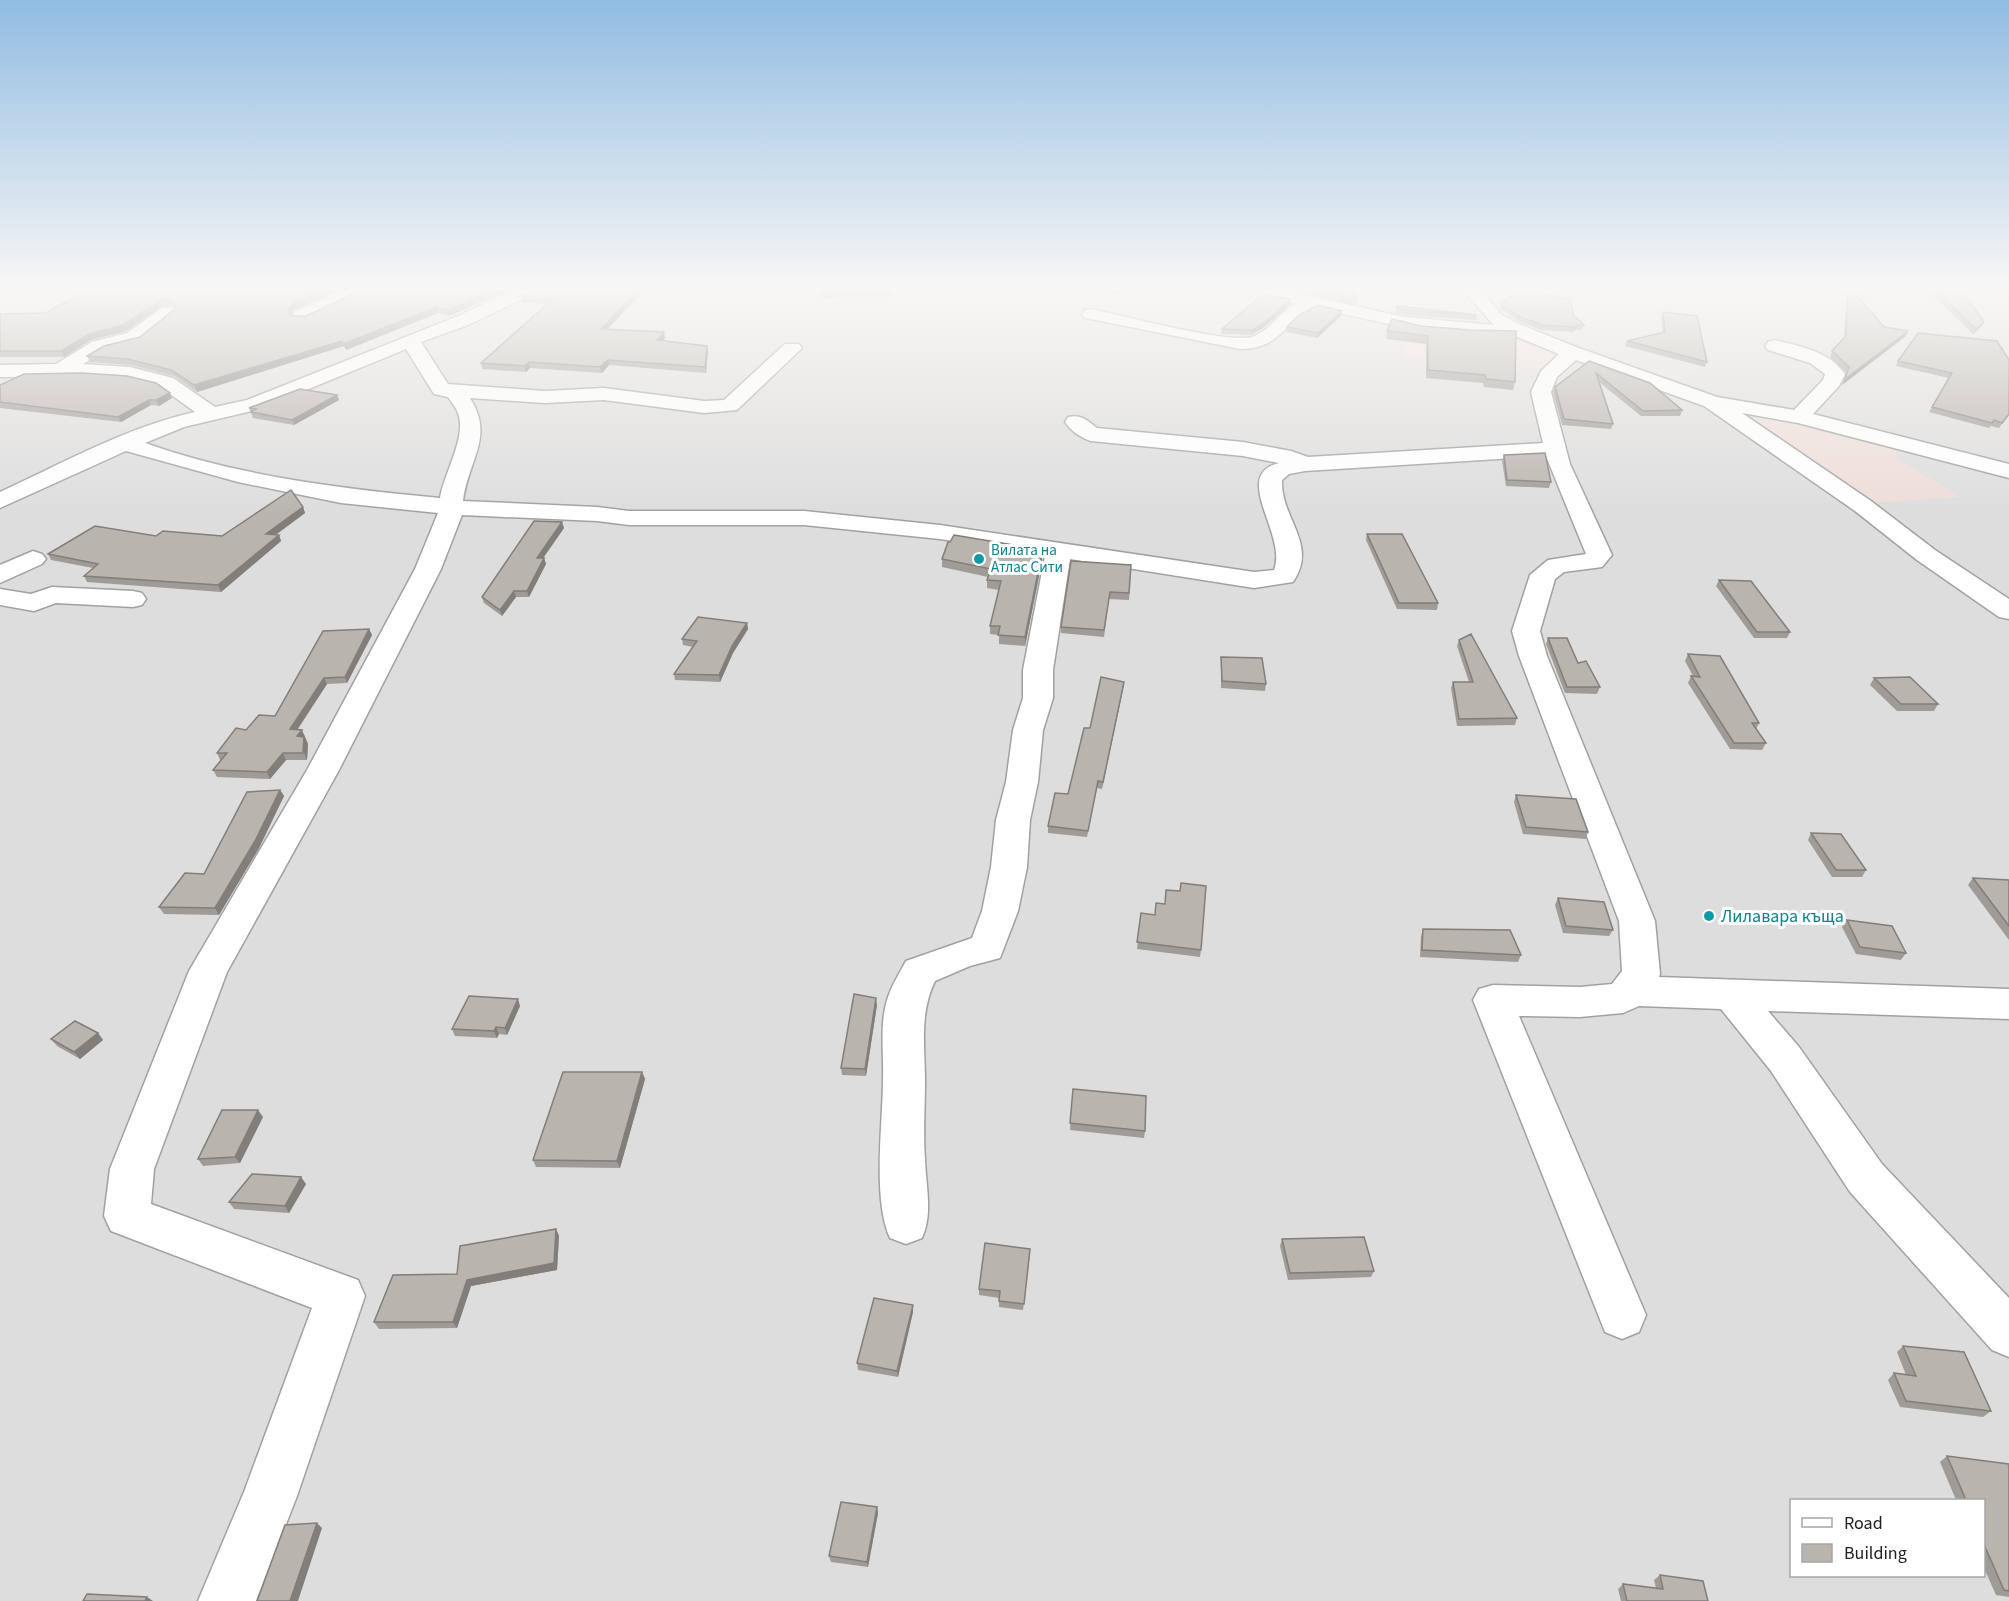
<svg xmlns="http://www.w3.org/2000/svg" width="2009" height="1601" font-family="'Source Sans 3',sans-serif">
	<style>
		.residential { fill: #dedddd; fill-rule: evenodd }
		.commercial { fill: #eeddd9 }
		.parking { fill: #e0e0e0 }
		.lines { fill: none; stroke-linecap: round; stroke-linejoin: round }
		.minor-casing { stroke: #a1a1a1; stroke-width: 3 }
		.minor { fill: #fff; fill-rule: evenodd }
		.wall { fill: #9f9b96 }
		.shaded-wall { fill: #827e7a }
		.building { fill: #b9b4ae; stroke: #827e7a; stroke-width: 1.5 }
		.culture-dot { fill: #0f9aa8; stroke: #fff; stroke-width: 2 }
		.labels { text-anchor: middle; stroke-width: 6; stroke-linejoin: round; paint-order: stroke }
		.far-culture-label { font-size: 15px; fill: #0d838f; stroke: #fff; text-anchor: start }
		.culture-label { font-size: 18px; fill: #0d838f; stroke: #fff; text-anchor: start }
	</style>
	<rect width="100%" height="100%" fill="#f0eee8"/>
	<path class="residential" d="M 0,290 L 2009,290 L 2009,1601 L 0,1601 ZM 1792,1500 L 1984,1500 L 1984,1576 L 1792,1576 Z"/>
	<path class="commercial" d="M 1520,336 L 1555,351 L 1559,355 L 1541,368 L 1498,367 L 1456,363 L 1403,357 L 1408,342 L 1389,338 Z
		M 1741,411 L 1797,420 L 1895,448 L 1898,460 L 1962,497 L 1871,503 L 1745,418 Z"/>
	<path class="parking" d="M 1687,359 L 1709,365 L 1675,380 L 1655,371 Z"/>
	<g class="lines">
		<g class="minor-casing">
			<path id="minor" d="M 342,290 L 365,290 L 362,294 L 307,320 L 295,320 L 292,316 L 295,312 Z
				M 513,290 L 536,290 L 533,294 L 468,325 L 421,342 L 448,384 L 545,391 L 604,388 L 704,401 L 724,400 L 785,344 L 799,344 L 802,348 L 737,410 L 704,413 L 604,400 L 545,403 L 470,398 C 495,437 468,460 463,501 L 597,507 L 629,511 L 804,511 L 940,525 L 1254,572 L 1274,570 C 1288,535 1230,475 1279,463 L 1243,456 L 1091,441 C 1081,438 1071,431 1065,422 L 1068,417 C 1081,414 1087,420 1097,428 L 1243,442 L 1291,451 L 1308,457 L 1543,443 L 1531,392 L 1541,371 L 1559,354 L 1517,337 L 1469,336 L 1420,331 L 1317,308 C 1284,318 1282,350 1240,349 L 1091,319 L 1085,318 L 1082,314 L 1085,310 L 1091,309 C 1121,315 1229,344 1252,337 C 1270,331 1280,311 1297,303 L 1248,294 L 1245,290 L 1283,290 L 1404,317 L 1494,325 L 1462,290 L 1480,290 L 1502,315 L 1519,324 L 1576,347 L 1717,397 L 1794,410 L 1823,380 L 1825,374 L 1810,363 L 1768,350 L 1765,346 L 1768,342 L 1775,340 C 1801,347 1829,351 1845,374 L 1839,386 L 1813,414 L 2009,464 L 2009,478 L 1798,423 L 1742,413 L 1871,501 L 1935,550 L 2009,599 L 2009,619 L 1999,617 L 1917,560 L 1855,511 L 1704,406 L 1576,360 L 1557,377 L 1551,392 L 1570,464 L 1612,555 L 1602,567 L 1564,572 L 1555,579 L 1540,631 L 1547,656 L 1655,921 L 1660,974 L 1659,977 L 2009,989 L 2009,1019 L 1768,1011 L 1799,1047 L 1882,1164 L 2009,1298 L 2009,1357 L 1992,1350 L 1850,1192 L 1771,1071 L 1721,1009 L 1639,1006 L 1623,1013 L 1580,1017 L 1519,1016 L 1646,1315 L 1639,1332 L 1622,1339 L 1605,1332 L 1473,1000 L 1479,989 L 1493,985 L 1580,987 L 1612,984 L 1622,971 L 1619,921 L 1519,656 L 1512,631 L 1530,575 L 1548,560 L 1586,554 L 1546,456 L 1305,471 L 1289,474 L 1282,480 C 1280,518 1319,544 1293,582 L 1254,588 L 1070,559 L 1053,670 L 1053,698 L 1043,730 L 1038,782 L 1030,820 L 1027,867 L 1018,911 L 1000,958 L 970,966 L 935,981 C 919,1014 925,1046 925,1081 C 925,1108 923,1134 925,1160 C 926,1186 933,1214 922,1238 L 906,1244 L 890,1238 C 872,1199 883,1123 883,1079 C 884,1053 879,1023 888,997 C 892,985 900,972 906,961 L 972,938 L 982,911 L 991,867 L 996,820 L 1006,782 L 1013,730 L 1023,698 L 1023,670 L 1045,556 L 940,539 L 804,525 L 629,525 L 597,521 L 462,515 L 441,569 L 339,770 L 227,972 L 154,1169 L 151,1204 L 358,1280 L 365,1296 L 297,1496 L 256,1601 L 198,1601 L 244,1492 L 312,1308 L 111,1231 L 104,1216 L 110,1169 L 189,971 L 307,770 L 415,569 L 438,513 L 341,503 L 238,482 L 126,451 L 0,508 L 0,492 C 63,463 127,427 195,412 L 159,386 L 130,379 L 85,376 L 0,377 L 0,365 L 56,364 L 92,342 L 127,333 L 162,308 L 174,308 L 177,312 L 174,316 L 141,341 L 106,350 L 83,364 L 130,367 L 173,378 L 215,407 L 247,400 L 456,317 ZM 406,349 L 434,394 L 448,397 C 451,402 456,407 458,413 C 467,437 444,473 440,498 C 343,489 237,476 145,443 L 184,427 L 260,409 Z
				M 33,551 L 42,554 L 46,559 L 42,564 L 0,583 L 0,565 Z
				M 52,587 L 133,591 L 142,593 L 146,599 L 142,605 L 133,607 L 56,603 L 34,611 L 0,605 L 0,589 L 31,594 Z"/>
		</g>
		<use href="#minor" class="minor"/>
	</g>
	<path class="wall" d="M 86,290 L 337,290 L 294,310 L 291,315 L 306,316 L 362,290 L 508,290 L 449,316 L 438,313 L 346,350 L 344,346 L 197,392 L 174,376 L 131,365 L 90,362 L 87,356 L 140,337 L 176,308 L 174,306 L 162,306 L 126,331 L 91,340 L 64,357 L 0,357 L 0,314 L 46,313 Z
		M 533,290 L 644,290 L 607,330 L 665,338 L 663,341 L 708,351 L 706,373 L 609,365 L 602,373 L 530,368 L 526,372 L 482,369 L 481,363 L 547,304 L 522,302 L 521,296 Z
		M 893,290 L 890,296 L 819,298 L 819,293 Z
		M 1086,290 L 1123,290 L 1116,295 Z
		M 1142,290 L 1166,290 L 1165,294 Z
		M 1286,290 L 1356,290 L 1353,295 L 1358,296 L 1357,301 L 1354,304 Z
		M 1847,290 L 1852,290 L 1884,327 L 1906,336 L 1842,385 L 1847,373 L 1830,357 L 1832,351 L 1844,338 Z
		M 1927,290 L 1962,290 L 1984,322 L 1981,327 L 1973,334 Z
		M 1291,299 L 1291,304 L 1263,328 L 1251,335 L 1221,334 L 1222,329 Z
		M 1501,304 L 1574,316 L 1584,325 L 1582,330 L 1575,330 L 1574,332 L 1541,330 L 1520,322 L 1500,309 Z
		M 1397,306 L 1477,315 L 1476,320 L 1404,315 L 1395,313 Z
		M 1663,312 L 1707,362 L 1705,367 L 1625,346 L 1627,341 L 1663,333 L 1661,317 Z
		M 1341,316 L 1317,338 L 1286,332 L 1287,327 Z
		M 1421,326 L 1471,330 L 1515,382 L 1513,390 L 1484,387 L 1483,383 L 1426,378 L 1426,344 L 1386,339 L 1387,331 Z
		M 1918,333 L 2009,415 L 1999,428 L 1991,426 L 1989,428 L 1929,412 L 1949,378 L 1896,366 L 1898,361 Z
		M 1589,361 L 1682,410 L 1680,416 L 1641,416 L 1599,382 L 1613,424 L 1611,429 L 1562,425 L 1553,392 L 1555,387 Z
		M 0,385 L 172,398 L 159,406 L 151,405 L 121,422 L 0,408 Z
		M 337,395 L 339,400 L 294,425 L 253,418 L 249,408 Z
		M 1504,455 L 1551,482 L 1549,488 L 1506,486 L 1502,461 Z
		M 303,507 L 305,513 L 276,534 L 279,535 L 281,541 L 221,592 L 87,582 L 84,576 L 93,568 L 51,560 L 48,554 L 156,536 L 222,536 Z
		M 564,528 L 543,558 L 544,558 L 546,564 L 529,597 L 516,597 L 502,616 L 484,603 L 482,597 Z
		M 1367,534 L 1438,603 L 1437,610 L 1397,609 L 1366,540 Z
		M 1014,549 L 1042,553 L 1042,561 L 1025,646 L 999,644 L 999,635 L 990,634 L 990,626 L 999,590 L 987,588 L 987,580 L 988,577 L 942,567 L 942,559 Z
		M 1131,565 L 1129,600 L 1109,599 L 1104,637 L 1061,633 L 1061,627 Z
		M 1719,580 L 1790,632 L 1787,638 L 1754,638 L 1716,586 Z
		M 747,623 L 748,629 L 733,653 L 720,682 L 675,680 L 674,674 L 693,647 L 683,645 L 682,639 Z
		M 369,629 L 372,635 L 347,683 L 327,684 L 298,729 L 305,736 L 305,737 L 308,744 L 307,760 L 286,760 L 270,779 L 217,777 L 213,770 L 222,760 L 220,760 L 217,753 L 246,730 L 275,716 Z
		M 1548,638 L 1600,687 L 1597,694 L 1565,693 L 1546,644 Z
		M 1459,640 L 1517,718 L 1515,725 L 1457,726 L 1451,688 L 1453,682 L 1469,682 L 1457,646 Z
		M 1688,654 L 1759,723 L 1756,729 L 1766,743 L 1762,750 L 1730,749 L 1688,683 L 1691,676 L 1693,676 L 1685,661 Z
		M 1221,657 L 1266,684 L 1265,691 L 1221,688 Z
		M 1874,678 L 1938,704 L 1934,711 L 1897,711 L 1870,685 Z
		M 1124,682 L 1123,689 L 1102,789 L 1097,788 L 1087,837 L 1048,833 L 1048,826 L 1068,794 L 1090,728 Z
		M 280,790 L 284,796 L 259,848 L 219,915 L 164,914 L 159,907 L 204,874 Z
		M 1516,795 L 1588,832 L 1586,839 L 1523,834 L 1514,802 Z
		M 1811,833 L 1866,870 L 1862,877 L 1832,877 L 1808,840 Z
		M 1973,878 L 2009,880 L 2009,940 L 1968,885 Z
		M 1558,898 L 1613,930 L 1609,936 L 1563,933 L 1555,905 Z
		M 1141,913 L 1201,950 L 1200,957 L 1137,949 Z
		M 1847,920 L 1906,953 L 1901,960 L 1856,954 L 1842,927 Z
		M 1423,929 L 1521,955 L 1518,962 L 1420,957 L 1421,936 Z
		M 877,1005 L 866,1076 L 842,1075 L 841,1068 Z
		M 520,1006 L 507,1035 L 499,1034 L 497,1038 L 455,1036 L 452,1029 Z
		M 98,1033 L 103,1040 L 80,1059 L 57,1046 L 51,1039 Z
		M 642,1072 L 645,1079 L 620,1168 L 536,1167 L 533,1160 Z
		M 1073,1089 L 1145,1131 L 1144,1138 L 1070,1130 Z
		M 263,1117 L 240,1163 L 203,1166 L 198,1159 Z
		M 306,1184 L 289,1213 L 234,1209 L 229,1202 Z
		M 556,1229 L 559,1236 L 557,1270 L 471,1286 L 457,1328 L 379,1329 L 374,1322 L 457,1274 Z
		M 1282,1239 L 1374,1271 L 1371,1277 L 1288,1280 L 1280,1246 Z
		M 1030,1255 L 1023,1310 L 999,1307 L 999,1298 L 979,1295 L 979,1289 Z
		M 913,1312 L 898,1377 L 858,1370 L 857,1363 Z
		M 1903,1346 L 1991,1411 L 1983,1417 L 1900,1407 L 1888,1380 L 1894,1373 L 1906,1375 L 1897,1352 Z
		M 1947,1456 L 2009,1464 L 2009,1597 L 1996,1595 L 1983,1566 L 1983,1500 L 1956,1500 L 1940,1462 Z
		M 877,1507 L 878,1513 L 868,1567 L 831,1562 L 829,1556 Z
		M 1660,1575 L 1708,1601 L 1621,1601 L 1618,1589 L 1623,1584 L 1656,1588 L 1654,1580 Z"/>
	<path class="shaded-wall" d="M 323,290 L 337,290 L 294,310 L 290,316 L 288,310 L 292,304 Z
		M 494,290 L 508,290 L 449,316 L 448,310 Z
		M 638,290 L 644,290 L 602,335 L 601,329 Z
		M 1116,290 L 1123,290 L 1116,295 Z
		M 1291,299 L 1291,304 L 1263,328 L 1251,335 L 1252,330 Z
		M 160,300 L 162,306 L 126,331 L 91,340 L 64,357 L 61,351 L 89,334 Z
		M 436,307 L 438,313 L 346,350 L 343,344 Z
		M 1342,311 L 1341,316 L 1317,338 L 1318,333 Z
		M 1984,322 L 1981,327 L 1973,334 L 1976,329 Z
		M 1908,331 L 1906,336 L 1842,385 L 1845,379 Z
		M 664,332 L 665,338 L 658,346 L 657,340 Z
		M 342,341 L 344,346 L 197,392 L 194,385 Z
		M 707,346 L 708,351 L 706,373 L 705,367 Z
		M 608,360 L 609,365 L 602,373 L 600,367 Z
		M 529,362 L 530,368 L 526,372 L 525,366 Z
		M 170,393 L 172,398 L 159,406 L 156,400 Z
		M 337,395 L 339,400 L 294,425 L 292,420 Z
		M 149,400 L 151,405 L 121,422 L 118,417 Z
		M 303,507 L 305,513 L 269,540 L 266,534 Z
		M 562,522 L 564,528 L 539,564 L 537,558 Z
		M 279,535 L 281,541 L 221,592 L 218,585 Z
		M 1042,553 L 1042,561 L 1025,646 L 1025,637 Z
		M 544,558 L 546,564 L 529,597 L 527,591 Z
		M 514,591 L 516,597 L 502,616 L 500,610 Z
		M 747,623 L 748,629 L 733,653 L 720,682 L 719,675 L 732,646 Z
		M 369,629 L 372,635 L 347,683 L 345,677 Z
		M 324,678 L 327,684 L 293,736 L 290,729 Z
		M 1124,682 L 1123,689 L 1102,789 L 1103,782 Z
		M 302,730 L 308,744 L 307,760 L 297,736 Z
		M 283,753 L 286,760 L 270,779 L 267,772 Z
		M 280,790 L 284,796 L 259,848 L 219,915 L 215,908 Z
		M 876,998 L 877,1005 L 866,1076 L 865,1069 Z
		M 518,999 L 520,1006 L 507,1035 L 505,1028 Z
		M 496,1027 L 499,1034 L 497,1038 L 494,1031 Z
		M 98,1033 L 103,1040 L 80,1059 L 74,1052 Z
		M 642,1072 L 645,1079 L 620,1168 L 617,1161 Z
		M 258,1110 L 263,1117 L 240,1163 L 235,1157 Z
		M 301,1177 L 306,1184 L 289,1213 L 285,1206 Z
		M 556,1229 L 559,1236 L 557,1270 L 471,1286 L 457,1328 L 453,1322 L 467,1280 Z
		M 913,1305 L 913,1312 L 898,1377 L 897,1371 Z
		M 877,1507 L 878,1513 L 868,1567 L 867,1562 Z
		M 317,1523 L 322,1528 L 298,1601 L 290,1601 Z
		M 147,1597 L 153,1601 L 145,1601 Z"/>
	<path class="building" d="M 86,290 L 323,290 L 292,304 L 288,310 L 291,316 L 306,316 L 362,290 L 494,290 L 448,310 L 436,307 L 343,344 L 342,341 L 194,385 L 171,370 L 128,359 L 87,356 L 104,346 L 140,337 L 176,308 L 172,300 L 160,300 L 123,325 L 89,334 L 61,351 L 0,351 L 0,314 L 46,313 Z
		M 533,290 L 638,290 L 601,329 L 664,332 L 657,340 L 707,346 L 705,367 L 608,360 L 600,367 L 529,362 L 525,366 L 481,363 L 553,299 L 521,296 Z
		M 823,290 L 890,290 L 890,291 L 819,293 Z
		M 1311,290 L 1354,290 L 1352,295 L 1358,296 L 1355,299 Z
		M 1519,290 L 1570,299 L 1574,316 L 1584,325 L 1576,325 L 1576,327 L 1542,325 L 1521,317 L 1501,304 Z
		M 1848,290 L 1852,290 L 1884,327 L 1908,331 L 1845,379 L 1849,367 L 1832,351 L 1846,336 Z
		M 1935,290 L 1962,290 L 1984,322 L 1976,329 Z
		M 1263,294 L 1291,299 L 1264,323 L 1252,330 L 1222,329 Z
		M 1318,305 L 1342,311 L 1318,333 L 1287,327 L 1299,315 Z
		M 1397,306 L 1477,315 L 1405,310 L 1396,308 Z
		M 1663,312 L 1697,316 L 1707,362 L 1627,341 L 1665,332 Z
		M 1392,319 L 1421,326 L 1471,330 L 1516,331 L 1515,382 L 1486,379 L 1485,375 L 1428,370 L 1428,336 L 1387,331 Z
		M 1918,333 L 1997,341 L 2009,360 L 2009,414 L 2002,423 L 1994,420 L 1992,423 L 1932,407 L 1952,373 L 1898,361 Z
		M 1589,361 L 1650,383 L 1682,410 L 1643,411 L 1596,373 L 1613,424 L 1564,419 L 1555,387 Z
		M 82,373 L 127,376 L 156,383 L 170,393 L 156,400 L 149,400 L 118,417 L 0,402 L 0,385 L 24,374 Z
		M 300,389 L 337,395 L 292,420 L 251,412 L 256,409 L 249,408 Z
		M 1545,453 L 1551,482 L 1507,480 L 1504,455 Z
		M 291,490 L 303,507 L 266,534 L 279,535 L 218,585 L 84,576 L 98,564 L 48,554 L 95,526 L 156,536 L 163,531 L 222,536 Z
		M 534,521 L 562,522 L 537,558 L 544,558 L 527,591 L 514,591 L 500,610 L 482,597 Z
		M 1367,534 L 1402,534 L 1438,603 L 1399,603 Z
		M 954,535 L 1014,545 L 1012,549 L 1042,553 L 1025,637 L 998,635 L 1000,626 L 990,626 L 1001,581 L 987,580 L 991,569 L 942,559 L 948,542 L 950,542 Z
		M 1071,561 L 1131,565 L 1129,593 L 1110,592 L 1104,630 L 1061,627 Z
		M 1719,580 L 1751,581 L 1790,632 L 1757,632 Z
		M 698,617 L 747,623 L 732,646 L 719,675 L 674,674 L 697,641 L 682,639 Z
		M 369,629 L 345,677 L 324,678 L 290,729 L 302,730 L 297,736 L 304,737 L 303,753 L 283,753 L 267,772 L 213,770 L 227,753 L 217,753 L 236,728 L 246,730 L 259,715 L 275,716 L 323,631 Z
		M 1471,634 L 1517,718 L 1459,719 L 1453,682 L 1473,682 L 1459,640 Z
		M 1548,638 L 1567,638 L 1578,663 L 1586,661 L 1600,687 L 1567,687 Z
		M 1688,654 L 1720,656 L 1759,723 L 1752,723 L 1766,743 L 1734,743 L 1691,676 L 1700,677 Z
		M 1221,657 L 1262,658 L 1266,684 L 1222,681 Z
		M 1101,677 L 1124,682 L 1103,782 L 1098,781 L 1088,831 L 1048,826 L 1055,793 L 1068,794 L 1084,728 L 1090,728 Z
		M 1910,677 L 1938,704 L 1901,704 L 1874,678 Z
		M 280,790 L 255,841 L 215,908 L 159,907 L 185,873 L 204,874 L 247,792 Z
		M 1516,795 L 1576,799 L 1588,832 L 1526,827 Z
		M 1811,833 L 1841,834 L 1866,870 L 1836,870 Z
		M 1973,878 L 2009,880 L 2009,926 Z
		M 1181,883 L 1206,886 L 1201,950 L 1137,942 L 1141,913 L 1155,915 L 1156,903 L 1165,904 L 1166,890 L 1180,891 Z
		M 1558,898 L 1604,902 L 1613,930 L 1566,926 Z
		M 1847,920 L 1892,926 L 1906,953 L 1860,947 Z
		M 1423,929 L 1510,930 L 1521,955 L 1422,950 Z
		M 854,994 L 876,998 L 865,1069 L 841,1068 Z
		M 469,996 L 518,999 L 505,1028 L 496,1027 L 494,1031 L 452,1029 Z
		M 75,1021 L 98,1033 L 74,1052 L 51,1039 Z
		M 563,1072 L 642,1072 L 617,1161 L 533,1160 Z
		M 1073,1089 L 1146,1096 L 1145,1131 L 1070,1123 Z
		M 222,1110 L 258,1110 L 235,1157 L 198,1159 Z
		M 252,1174 L 301,1177 L 285,1206 L 229,1202 Z
		M 556,1229 L 554,1263 L 467,1280 L 453,1322 L 374,1322 L 393,1275 L 457,1274 L 460,1246 Z
		M 1364,1237 L 1374,1271 L 1290,1273 L 1282,1239 Z
		M 985,1243 L 1030,1249 L 1024,1304 L 999,1301 L 1000,1291 L 979,1289 Z
		M 874,1298 L 913,1305 L 897,1371 L 857,1363 Z
		M 1903,1346 L 1964,1352 L 1991,1411 L 1906,1401 L 1894,1373 L 1916,1376 Z
		M 1947,1456 L 2009,1464 L 2009,1591 L 2004,1590 L 1983,1542 L 1983,1500 L 1966,1500 Z
		M 841,1502 L 877,1507 L 867,1562 L 829,1556 Z
		M 317,1523 L 290,1601 L 257,1601 L 285,1525 Z
		M 1660,1575 L 1703,1581 L 1708,1601 L 1627,1601 L 1623,1584 L 1663,1589 Z
		M 87,1594 L 147,1597 L 145,1601 L 83,1601 Z"/>
	<linearGradient id="sky" x2="0" y2="1"><stop stop-color="#91bce2"/><stop offset="0.56" stop-color="#f8f7f5"/><stop offset="1" stop-color="#f8f7f5" stop-opacity="0"/></linearGradient>
	<rect width="2009" height="514" fill="url(#sky)"/>
	<g class="culture-dot">
		<circle cx="979" cy="559" r="6"/>
		<circle cx="1709" cy="916" r="6"/>
	</g>
	<g class="labels">
		<g class="far-culture-label">
			<text x="991" y="555">Вилата на<tspan x="991" dy="17">Атлас Сити</tspan></text>
		</g>
		<g class="culture-label">
			<text x="1721" y="922">Лилавара къща</text>
		</g>
	</g>
	<rect x="1790" y="1499" width="195" height="78" fill="#ffffff" stroke="#a6a6a6" stroke-width="1.5"/>
	<rect x="1802" y="1518" width="30" height="9" fill="#ffffff" stroke="#a6a6a6" stroke-width="1.5"/>
	<text x="1844" y="1529" font-size="18" fill="#202020">Road</text>
	<rect x="1802" y="1544" width="30" height="18" fill="#b9b4ae" stroke="#a6a6a6" stroke-width="1.5"/>
	<text x="1844" y="1559" font-size="18" fill="#202020">Building</text>
</svg>
